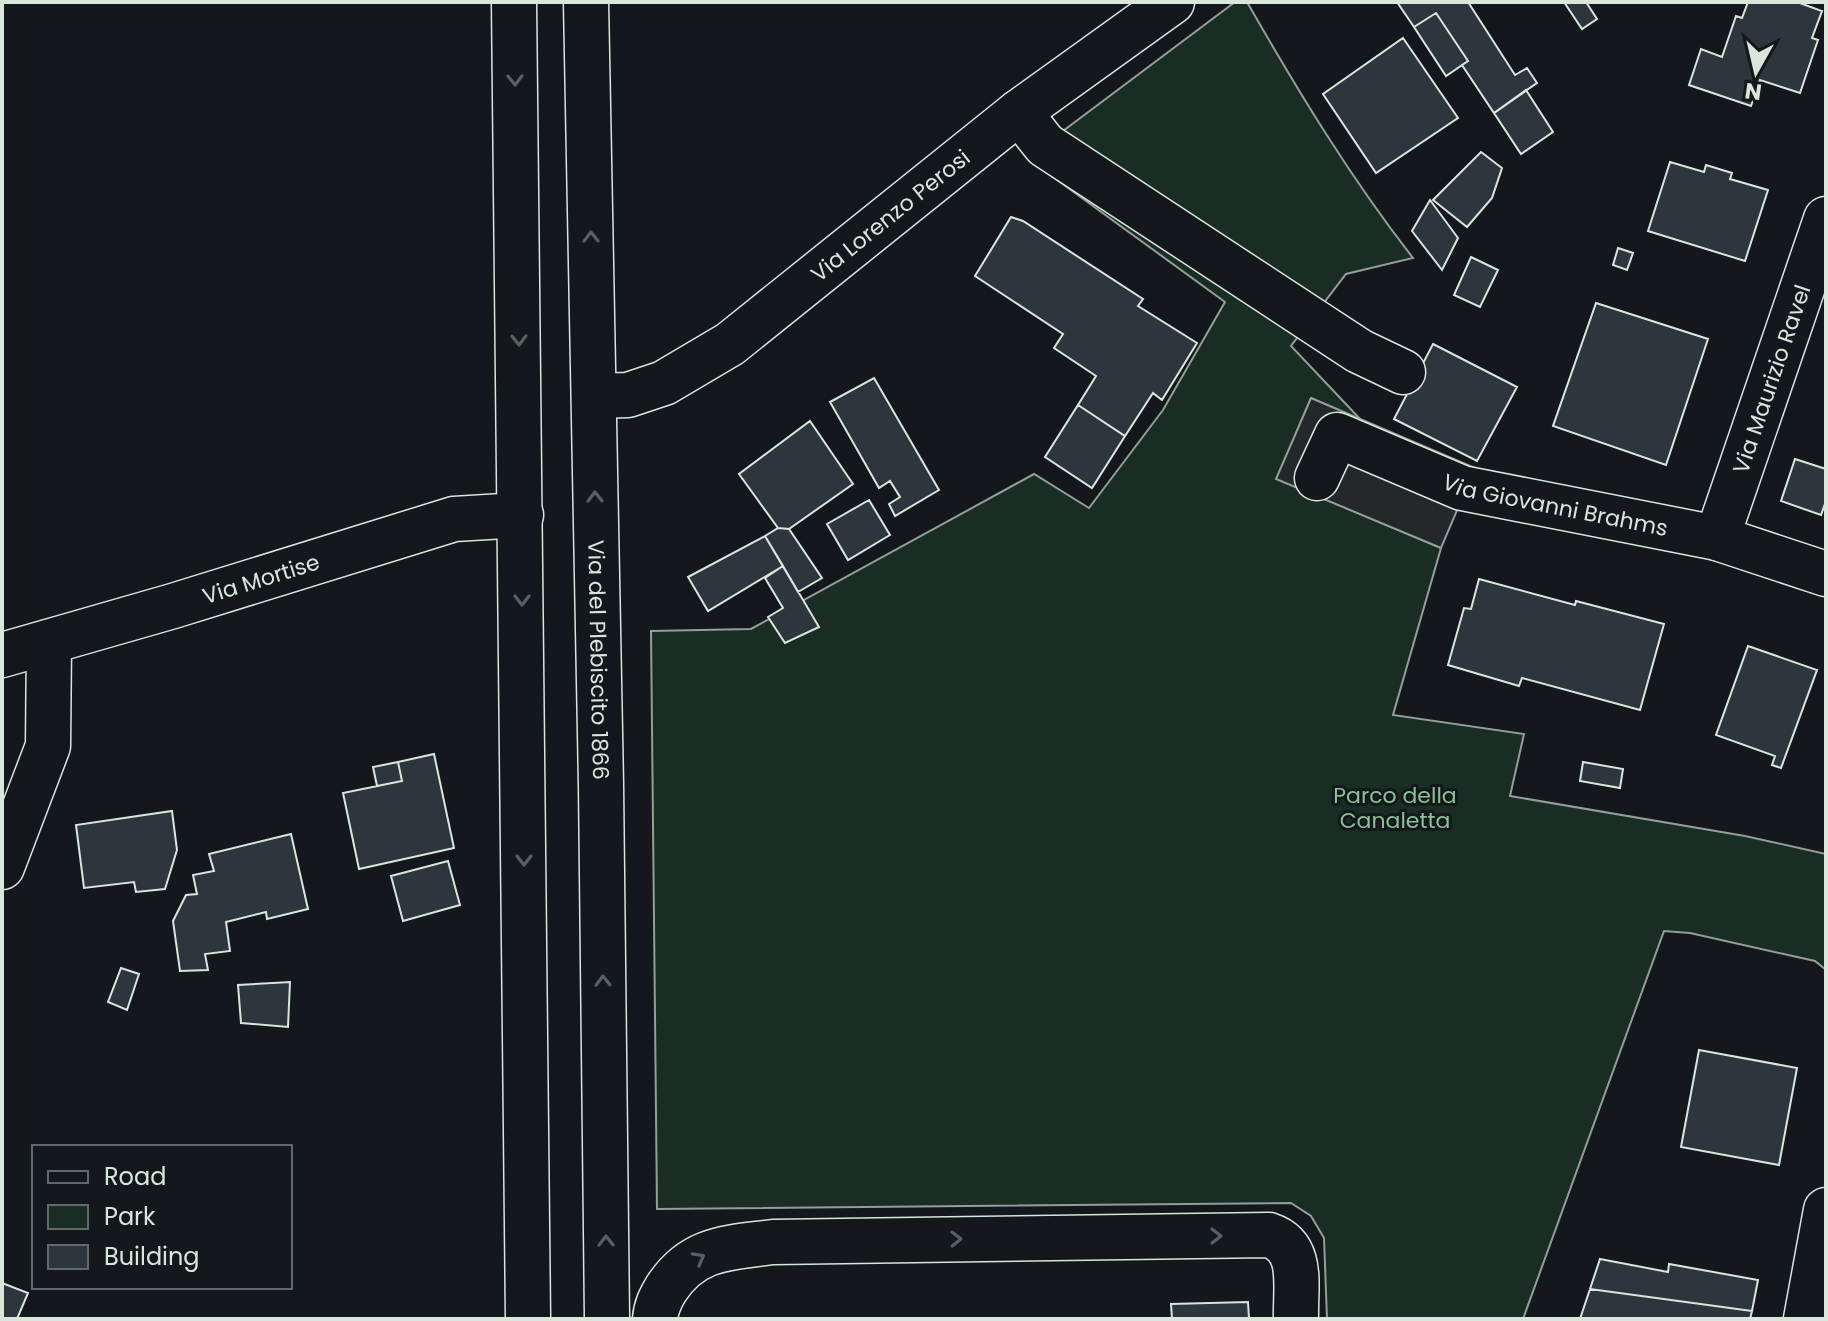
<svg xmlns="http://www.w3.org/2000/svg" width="1828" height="1321" font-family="Poppins,sans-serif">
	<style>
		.park { fill: #1a2d24; stroke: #939e99; stroke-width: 2 }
		.parking { fill: #24282b; stroke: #939e99; stroke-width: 2 }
		.building { fill: #2c363c; stroke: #d8e6dc; stroke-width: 2 }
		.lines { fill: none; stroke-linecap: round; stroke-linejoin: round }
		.minor-casing { stroke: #d8e6dc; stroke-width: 47 }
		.major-casing { stroke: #d8e6dc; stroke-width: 47 }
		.minor { stroke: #14181c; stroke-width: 44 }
		.major { stroke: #14181c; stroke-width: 44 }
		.oneway { stroke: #59605f }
		.labels { text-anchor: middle; stroke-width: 6; stroke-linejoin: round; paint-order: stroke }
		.street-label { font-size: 22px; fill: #d8e6dc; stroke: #14181c }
		.park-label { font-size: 22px; fill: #8ac095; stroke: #14181c }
	</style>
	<rect width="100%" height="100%" fill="#14181c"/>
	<path class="park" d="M 1235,2 L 1247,2 C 1298,91 1350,177 1413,258 L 1346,274 L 1291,346 L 1361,420 L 1311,398 L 1277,479 L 1441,548 L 1393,715 L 1524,734 L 1510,796 L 1745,836 L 1826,854 L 1826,970 L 1815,961 L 1690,933 L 1664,931 L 1523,1319 L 1327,1319 L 1324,1238 L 1311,1216 L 1291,1203 L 657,1209 L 651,631 L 751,629 L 1034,474 L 1089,508 L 1163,410 L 1225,302 L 1027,158 Z"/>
	<path class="parking" d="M 1311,398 L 1475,468 L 1441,548 L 1276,479 Z"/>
	<path class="building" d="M 1397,2 L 1468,2 L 1515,75 L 1527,68 L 1537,83 L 1494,113 L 1462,65 L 1468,61 L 1436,13 L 1414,27 Z
		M 1564,2 L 1586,2 L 1597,19 L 1582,29 Z
		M 1748,2 L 1797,2 L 1822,11 L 1812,38 L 1818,40 L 1800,93 L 1760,80 L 1751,106 L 1689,85 L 1701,49 L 1722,57 L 1736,16 L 1742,18 Z
		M 1436,13 L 1468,61 L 1446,76 L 1414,27 Z
		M 1403,38 L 1458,118 L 1376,173 L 1323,94 Z
		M 1526,90 L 1553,132 L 1521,154 L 1494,113 Z
		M 1481,152 L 1502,168 L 1492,198 L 1467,227 L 1433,200 Z
		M 1670,162 L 1704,172 L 1706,165 L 1732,173 L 1730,179 L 1768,190 L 1745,261 L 1648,231 Z
		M 1430,200 L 1458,238 L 1442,270 L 1412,231 Z
		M 1011,217 L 1023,221 L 1143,299 L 1138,306 L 1197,343 L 1162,400 L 1153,393 L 1125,436 L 1078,405 L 1096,376 L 1054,348 L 1063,334 L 975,276 Z
		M 1618,248 L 1633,253 L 1627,270 L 1613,265 Z
		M 1471,257 L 1498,270 L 1480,307 L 1454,295 Z
		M 1596,303 L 1708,339 L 1666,465 L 1553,426 Z
		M 1433,344 L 1517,387 L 1477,461 L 1394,419 Z
		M 874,378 L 939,490 L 895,516 L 889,504 L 900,497 L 890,481 L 879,488 L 830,402 Z
		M 1078,405 L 1125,436 L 1092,488 L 1045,457 Z
		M 810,421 L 853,484 L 789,529 L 778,528 L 739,474 Z
		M 1795,459 L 1826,469 L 1826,501 L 1821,515 L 1781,501 Z
		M 869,500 L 890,535 L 848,560 L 827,524 Z
		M 778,528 L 789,529 L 822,578 L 798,592 L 765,536 Z
		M 765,536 L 783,566 L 708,611 L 688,577 Z
		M 783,566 L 819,627 L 785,643 L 768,617 L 783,608 L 765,578 Z
		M 1479,579 L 1575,605 L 1576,601 L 1664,624 L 1640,710 L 1522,678 L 1519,686 L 1448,665 L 1464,608 L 1471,609 Z
		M 1748,646 L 1817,670 L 1781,768 L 1772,765 L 1775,756 L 1716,735 Z
		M 434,754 L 454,848 L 359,869 L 343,793 L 402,781 L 398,762 Z
		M 398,762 L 402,781 L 377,786 L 373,767 Z
		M 1583,762 L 1623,769 L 1620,788 L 1580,781 Z
		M 172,811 L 177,850 L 165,889 L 136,892 L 134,882 L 84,888 L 76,825 Z
		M 291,834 L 308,909 L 267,919 L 266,912 L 226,922 L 230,951 L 205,954 L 208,970 L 180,971 L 173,921 L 186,895 L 197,894 L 193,875 L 214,871 L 209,854 Z
		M 448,861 L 460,905 L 403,921 L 391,876 Z
		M 121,968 L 139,974 L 127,1010 L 108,1002 Z
		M 290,982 L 288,1027 L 241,1023 L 238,985 Z
		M 1699,1050 L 1797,1068 L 1779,1165 L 1681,1147 Z
		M 1600,1259 L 1668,1272 L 1669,1264 L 1758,1280 L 1752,1311 L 1590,1289 Z
		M 2,1283 L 28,1293 L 17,1319 L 2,1319 Z
		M 1590,1289 L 1752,1311 L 1750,1319 L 1580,1319 Z
		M 1248,1302 L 1249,1319 L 1172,1319 L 1171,1304 Z"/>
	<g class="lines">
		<g class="minor-casing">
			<g id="minor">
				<path d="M 1019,112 L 1045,145 L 1359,351 L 1403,372"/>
				<path id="s1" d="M 594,396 L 628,395 L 664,383 L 730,344 L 1019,112 L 1172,2"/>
				<path id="s2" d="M 1317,478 L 1337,435 L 1462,488 L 1717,538 L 1826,574"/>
				<path id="s3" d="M 1717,538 L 1826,219"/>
				<path id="s4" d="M 2,655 L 173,606 L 454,519 L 521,515"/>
				<path d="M 2,867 L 48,746 L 49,642"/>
				<path d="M 655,1319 C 656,1307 660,1299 666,1289 C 693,1247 728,1248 773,1242 L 1269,1235 C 1305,1247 1295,1286 1296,1319"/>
				<path d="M 1806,1319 L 1826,1210"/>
			</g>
		</g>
		<g class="major-casing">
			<g id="major">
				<path d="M 514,2 L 528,1319"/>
				<path id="s5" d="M 586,2 L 601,785 L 607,1319"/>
			</g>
		</g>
		<use href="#minor" class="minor"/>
		<use href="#major" class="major"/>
	</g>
	<defs><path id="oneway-chevron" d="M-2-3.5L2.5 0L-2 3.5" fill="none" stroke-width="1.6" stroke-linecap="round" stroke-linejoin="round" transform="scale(2)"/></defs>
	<g class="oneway">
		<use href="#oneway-chevron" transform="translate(515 80) rotate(89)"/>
		<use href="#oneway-chevron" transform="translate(591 237) rotate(-91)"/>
		<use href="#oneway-chevron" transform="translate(519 340) rotate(89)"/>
		<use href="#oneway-chevron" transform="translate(595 497) rotate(-91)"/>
		<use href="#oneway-chevron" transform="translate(522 600) rotate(90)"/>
		<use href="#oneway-chevron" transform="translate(524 860) rotate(90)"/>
		<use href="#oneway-chevron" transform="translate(603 981) rotate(-91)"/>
		<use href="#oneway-chevron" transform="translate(1216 1236) rotate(-1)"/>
		<use href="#oneway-chevron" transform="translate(956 1239) rotate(-1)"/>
		<use href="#oneway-chevron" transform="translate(606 1241) rotate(-91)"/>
		<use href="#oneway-chevron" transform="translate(699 1258) rotate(-29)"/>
	</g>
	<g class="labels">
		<g class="street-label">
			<text dy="8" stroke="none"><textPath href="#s1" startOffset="354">Via Lorenzo Perosi</textPath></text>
			<text dy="8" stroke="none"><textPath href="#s3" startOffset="168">Via Maurizio Ravel</textPath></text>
			<text dy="8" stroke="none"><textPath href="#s2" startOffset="278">Via Giovanni Brahms</textPath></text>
			<text dy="8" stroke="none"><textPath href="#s4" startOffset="270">Via Mortise</textPath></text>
			<text dy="8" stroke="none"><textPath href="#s5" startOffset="658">Via del Plebiscito 1866</textPath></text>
		</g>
		<g class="park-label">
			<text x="1395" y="803">Parco della<tspan x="1395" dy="25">Canaletta</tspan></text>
		</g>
	</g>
	<rect width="1828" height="1321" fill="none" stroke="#d8e6dc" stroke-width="8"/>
	<rect x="32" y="1145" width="260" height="144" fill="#14181c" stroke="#626a69" stroke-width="2"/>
	<rect x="48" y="1171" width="40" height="12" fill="#14181c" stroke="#626a69" stroke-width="2"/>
	<text x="104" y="1185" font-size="24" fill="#d8e6dc">Road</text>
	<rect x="48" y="1205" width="40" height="24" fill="#1a2d24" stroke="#626a69" stroke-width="2"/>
	<text x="104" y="1225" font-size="24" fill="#d8e6dc">Park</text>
	<rect x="48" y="1245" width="40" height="24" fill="#2c363c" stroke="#626a69" stroke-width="2"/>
	<text x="104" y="1265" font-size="24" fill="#d8e6dc">Building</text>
	<g transform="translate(1756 72) rotate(188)" stroke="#14181c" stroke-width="6" paint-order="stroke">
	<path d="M0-6L14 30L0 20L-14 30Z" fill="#d8e6dc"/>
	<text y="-12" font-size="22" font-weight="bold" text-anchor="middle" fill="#d8e6dc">N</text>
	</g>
</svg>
